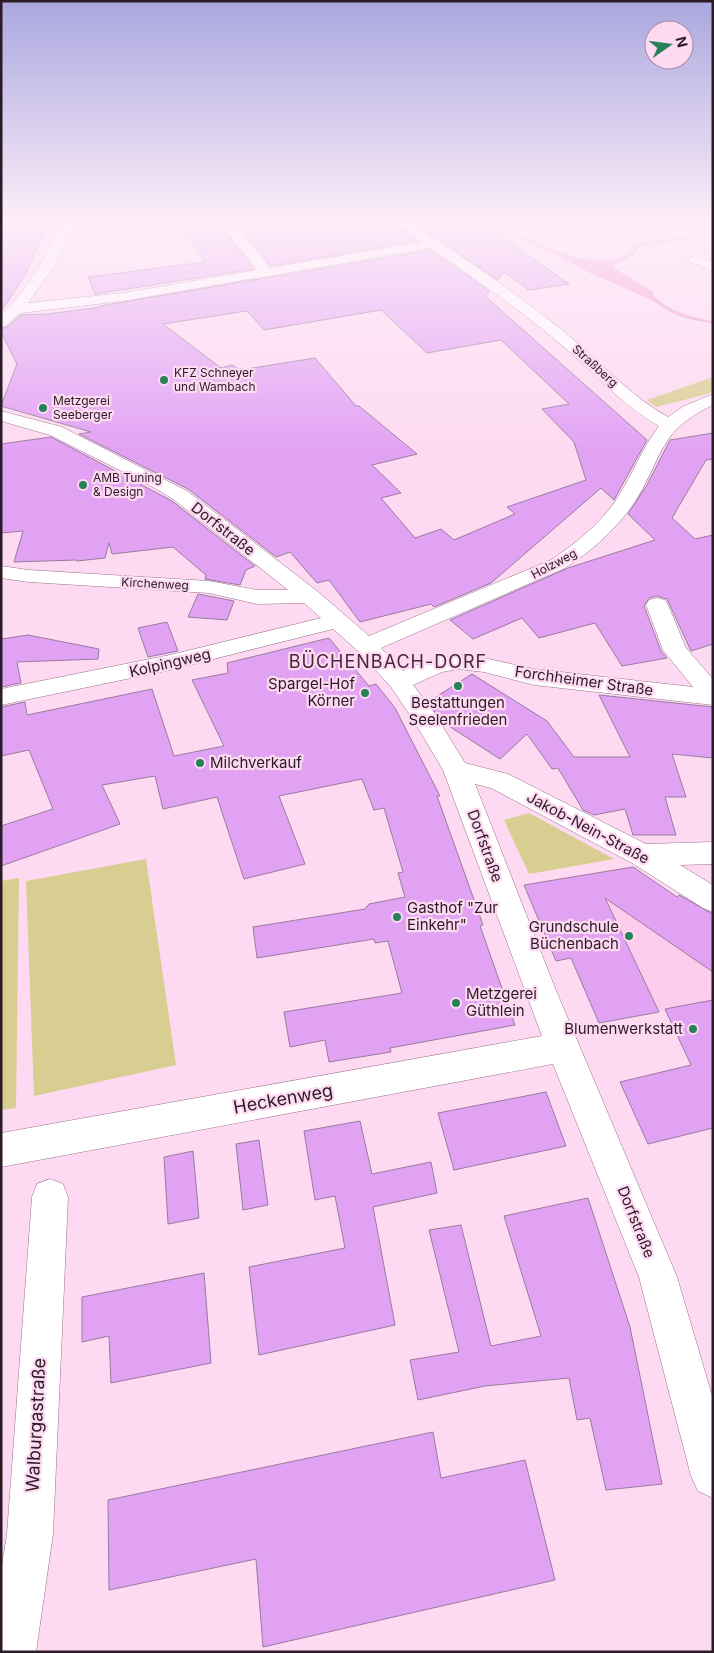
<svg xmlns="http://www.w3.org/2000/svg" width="714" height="1653" font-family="Inter,sans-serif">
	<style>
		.built { fill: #fdcced }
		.green { fill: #d9ce91 }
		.water { fill: #ec94d2 }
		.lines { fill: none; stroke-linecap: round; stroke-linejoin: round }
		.stream { fill: #ec94d2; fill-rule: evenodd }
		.building { fill: #e2a2f4; stroke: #977c9f; fill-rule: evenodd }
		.minor-casing { stroke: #98718b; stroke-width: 1 }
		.minor { fill: #fff; fill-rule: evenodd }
		.poi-dot { fill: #278156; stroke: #fddaf1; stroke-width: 2 }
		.labels { text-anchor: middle; stroke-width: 4.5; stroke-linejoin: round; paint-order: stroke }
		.far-street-label { font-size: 12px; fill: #2b1b26; stroke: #fddaf1 }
		.far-poi-label { font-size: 12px; fill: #2b1b26; stroke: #fddaf1; text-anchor: start }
		.street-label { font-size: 15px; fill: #2b1b26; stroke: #fddaf1 }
		.poi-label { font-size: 15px; fill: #2b1b26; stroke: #fddaf1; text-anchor: end }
		.quarter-label { font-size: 18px; letter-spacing: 1px; fill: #48273e; stroke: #fddaf1 }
		.near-street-label { font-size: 18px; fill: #2b1b26; stroke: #fddaf1 }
	</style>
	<rect width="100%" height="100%" fill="#fddaf1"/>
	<path class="built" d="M 639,866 L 648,883 L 655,882 L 677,897 L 681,893 L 713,914 L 713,1000 L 599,1023 L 572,958 L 556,961 L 524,885 Z"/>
	<path class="green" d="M 713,377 L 713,391 L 707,394 L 656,407 L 647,400 Z
		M 529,813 L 614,859 L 529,874 L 504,820 Z
		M 146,859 L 176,1065 L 34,1096 L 26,881 Z
		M 19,878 L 16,1108 L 1,1110 L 1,881 Z"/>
	<path class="water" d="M 541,246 L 583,259 L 601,260 L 620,259 L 611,266 L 653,292 L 656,302 L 588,272 Z"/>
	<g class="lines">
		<path class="stream" d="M 495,220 L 499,220 L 521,237 L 553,249 L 550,250 L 519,239 Z
			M 713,233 L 713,235 L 639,246 L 634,255 L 621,260 L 609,271 L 605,270 L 619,258 L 631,253 L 636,244 Z
			M 647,293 L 651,293 C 668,311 688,317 713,321 L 713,323 C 687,320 666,314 647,295 Z"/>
	</g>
	<path class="building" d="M 12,220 L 50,220 L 24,277 L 1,312 L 1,226 L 9,226 Z
		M 176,220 L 216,220 L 254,269 L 95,294 L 88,277 L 205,262 Z
		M 232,220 L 377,220 L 385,228 L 399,227 L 417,241 L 271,266 Z
		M 446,220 L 479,220 L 569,284 L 529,290 L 504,272 L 498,280 L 417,225 L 446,222 Z
		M 431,250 L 489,291 L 485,296 L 647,440 L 614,500 L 601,488 L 491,583 L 434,607 L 431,604 L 360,622 L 329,580 L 317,583 L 290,552 L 276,557 L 188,489 L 79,434 L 91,432 L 1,406 L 17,364 L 1,332 L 1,329 L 7,327 L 21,315 L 48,314 L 101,307 L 100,306 ZM 381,310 L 427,353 L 501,340 L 569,404 L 542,409 L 574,442 L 586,480 L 507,507 L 515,514 L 454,540 L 441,529 L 415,538 L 381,498 L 401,493 L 372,465 L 417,454 L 359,406 L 356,406 L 315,358 L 240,370 L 232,365 L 221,368 L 163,324 L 247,311 L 264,330 Z
		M 713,433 L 713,459 L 706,460 L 672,518 L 695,539 L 713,535 L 713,644 L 691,651 L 667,599 L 657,596 L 649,598 L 644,606 L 661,651 L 667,658 L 622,666 L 595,623 L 539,638 L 522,618 L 473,639 L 450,620 L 568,568 L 655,540 L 628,514 L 647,485 L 670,440 Z
		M 51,437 L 172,501 L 255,566 L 246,570 L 240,585 L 205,579 L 206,575 L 173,547 L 112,554 L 109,543 L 105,558 L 77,561 L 77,560 L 14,562 L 23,531 L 1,533 L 1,444 Z
		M 198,594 L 234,601 L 227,620 L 188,617 Z
		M 167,622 L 178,651 L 148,657 L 138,628 Z
		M 28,635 L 99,649 L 98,659 L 17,662 L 21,683 L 1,687 L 1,639 Z
		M 329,638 L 369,686 L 376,684 L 395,708 L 440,796 L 437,796 L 483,925 L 480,926 L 515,1025 L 390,1048 L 391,1052 L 329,1062 L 325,1040 L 290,1047 L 284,1012 L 402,993 L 388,941 L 375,943 L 374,939 L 257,958 L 253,927 L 365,909 L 369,904 L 405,897 L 398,873 L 403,872 L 384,808 L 374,810 L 362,779 L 279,796 L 305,864 L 244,879 L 217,797 L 163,809 L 155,776 L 102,785 L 120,824 L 1,866 L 1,826 L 53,809 L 29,750 L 1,756 L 1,707 L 25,702 L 27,715 L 152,689 L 174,756 L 224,746 L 192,680 L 228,673 L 227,663 Z
		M 472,674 L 547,721 L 574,757 L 630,757 L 599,695 L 713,707 L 713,758 L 672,754 L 686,797 L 665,797 L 676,835 L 633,835 L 625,809 L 594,815 L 583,810 L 558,768 L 552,769 L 527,734 L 500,759 L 441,721 L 428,702 Z
		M 633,867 L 677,897 L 679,895 L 713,914 L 713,972 L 605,898 L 659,1012 L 599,1023 L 571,958 L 556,961 L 524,885 Z
		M 713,1000 L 713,1128 L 648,1144 L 620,1082 L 691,1065 L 665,1009 Z
		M 546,1092 L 566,1146 L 454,1170 L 438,1113 Z
		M 360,1121 L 372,1174 L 431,1162 L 437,1193 L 373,1207 L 395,1325 L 259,1355 L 249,1267 L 345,1248 L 335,1196 L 315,1200 L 304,1131 Z
		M 259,1140 L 268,1205 L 243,1210 L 236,1144 Z
		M 193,1151 L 199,1218 L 168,1224 L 164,1157 Z
		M 588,1198 L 630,1327 L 662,1484 L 606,1490 L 590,1418 L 577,1420 L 569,1378 L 485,1386 L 418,1400 L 410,1360 L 459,1352 L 429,1230 L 461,1225 L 491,1346 L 541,1336 L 504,1216 Z
		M 204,1273 L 211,1363 L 111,1383 L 109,1336 L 82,1342 L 82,1297 Z
		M 433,1432 L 441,1478 L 525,1460 L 555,1580 L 263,1647 L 256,1559 L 109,1590 L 108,1500 Z"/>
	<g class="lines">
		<g class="minor-casing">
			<path id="minor" d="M 63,220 L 75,220 L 56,263 L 28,303 L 123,293 L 257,270 L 218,220 L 230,220 L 270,268 L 422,242 L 393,220 L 407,220 C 461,257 517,293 568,335 C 601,362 630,396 668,417 L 684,406 L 713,394 L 713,405 C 658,431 664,455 636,500 C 618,528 593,550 565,568 L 381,648 L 403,671 L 429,660 L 458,655 L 484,658 L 534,669 L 693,687 L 663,650 L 646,605 L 649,600 L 657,598 L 665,600 L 668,605 L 686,648 L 713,679 L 713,705 L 534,685 L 484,672 L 458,669 L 442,672 L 413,685 L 433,711 L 465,763 L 508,774 L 646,844 L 713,842 L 713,864 L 680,865 L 713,885 L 713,912 L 703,908 L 632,863 L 491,788 L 475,784 L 555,988 L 677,1277 L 713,1399 L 713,1498 L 698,1491 L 691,1476 L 639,1277 L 553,1064 L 1,1167 L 1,1133 L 542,1036 L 443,770 L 414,721 L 391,687 L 358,651 L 333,629 L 170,670 L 1,705 L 1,689 L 170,655 L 321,618 L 304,603 L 257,604 L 209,593 L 29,582 L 1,578 L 1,566 L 29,570 L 209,581 L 257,590 L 288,590 L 173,499 L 153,487 L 50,435 L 1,421 L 1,411 L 62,427 L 187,491 L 317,591 L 369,636 L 551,560 C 576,543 602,523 618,497 C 633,474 642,448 659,426 C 620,404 591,369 557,341 C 516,307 474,278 431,248 L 123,301 L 20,313 L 6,326 L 1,327 L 1,315 C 30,288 47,255 63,220 Z
				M 564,220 L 602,220 L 598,226 C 587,229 572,231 564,220 Z
				M 695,255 L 713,262 L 713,271 L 690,262 L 688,259 Z
				M 50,1179 L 63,1184 L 68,1197 L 53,1534 L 36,1652 L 1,1652 L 1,1571 L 7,1534 L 32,1197 L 37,1184 Z"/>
		</g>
		<use href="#minor" class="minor"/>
	</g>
	<linearGradient id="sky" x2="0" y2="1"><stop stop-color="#a9a7df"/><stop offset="0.49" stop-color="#feeef9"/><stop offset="1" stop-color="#feeef9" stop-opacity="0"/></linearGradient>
	<rect width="714" height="451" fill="url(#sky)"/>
	<g class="poi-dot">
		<circle cx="164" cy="380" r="5"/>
		<circle cx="43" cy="408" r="5"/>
		<circle cx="83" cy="485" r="5"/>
		<circle cx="458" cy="686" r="5"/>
		<circle cx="365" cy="693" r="5"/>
		<circle cx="200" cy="763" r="5"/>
		<circle cx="397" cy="917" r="5"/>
		<circle cx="629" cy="936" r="5"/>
		<circle cx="456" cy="1003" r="5"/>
		<circle cx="693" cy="1029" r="5"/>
	</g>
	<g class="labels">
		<g class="far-street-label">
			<text transform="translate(595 366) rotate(42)" y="4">Straßberg</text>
			<text transform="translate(554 564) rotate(-28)" y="4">Holzweg</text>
			<text transform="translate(155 584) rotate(3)" y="4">Kirchenweg</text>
		</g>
		<g class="far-poi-label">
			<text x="174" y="377">KFZ Schneyer<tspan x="174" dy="14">und Wambach</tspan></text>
			<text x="53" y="405">Metzgerei<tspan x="53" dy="14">Seeberger</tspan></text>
			<text x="93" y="482">AMB Tuning<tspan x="93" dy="14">&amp; Design</tspan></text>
		</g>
		<g class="street-label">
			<text transform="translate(223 529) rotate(38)" y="5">Dorfstraße</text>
			<text transform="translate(170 663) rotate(-13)" y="5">Kolpingweg</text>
			<text transform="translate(584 681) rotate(8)" y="5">Forchheimer Straße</text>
			<text transform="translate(588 828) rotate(28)" y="5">Jakob-Nein-Straße</text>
			<text transform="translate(485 846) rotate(70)" y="5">Dorfstraße</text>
			<text transform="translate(636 1222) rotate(68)" y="5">Dorfstraße</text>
		</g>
		<g class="poi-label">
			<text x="355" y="689">Spargel-Hof<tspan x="355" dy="17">Körner</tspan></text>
			<text x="458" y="708" text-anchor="middle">Bestattungen<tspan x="458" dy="17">Seelenfrieden</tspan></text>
			<text x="210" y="768" text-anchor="start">Milchverkauf</text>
			<text x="407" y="913" text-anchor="start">Gasthof "Zur<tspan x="407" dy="17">Einkehr"</tspan></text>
			<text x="619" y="932">Grundschule<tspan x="619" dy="17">Büchenbach</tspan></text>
			<text x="466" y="999" text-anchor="start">Metzgerei<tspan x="466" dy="17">Güthlein</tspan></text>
			<text x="683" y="1034">Blumenwerkstatt</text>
		</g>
		<g class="quarter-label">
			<text x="388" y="668">BÜCHENBACH-DORF</text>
		</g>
		<g class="near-street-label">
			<text transform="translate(283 1099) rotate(-10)" y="6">Heckenweg</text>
			<text transform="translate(36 1425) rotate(-87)" y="6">Walburgastraße</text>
		</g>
	</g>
	<rect width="714" height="1653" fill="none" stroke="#2b1b26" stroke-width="5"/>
	<g transform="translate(669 45) rotate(76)"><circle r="24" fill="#fddaf1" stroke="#a98ea0"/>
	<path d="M0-4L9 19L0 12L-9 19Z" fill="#278156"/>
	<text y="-8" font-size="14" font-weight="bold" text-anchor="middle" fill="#2b1b26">N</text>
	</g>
</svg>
